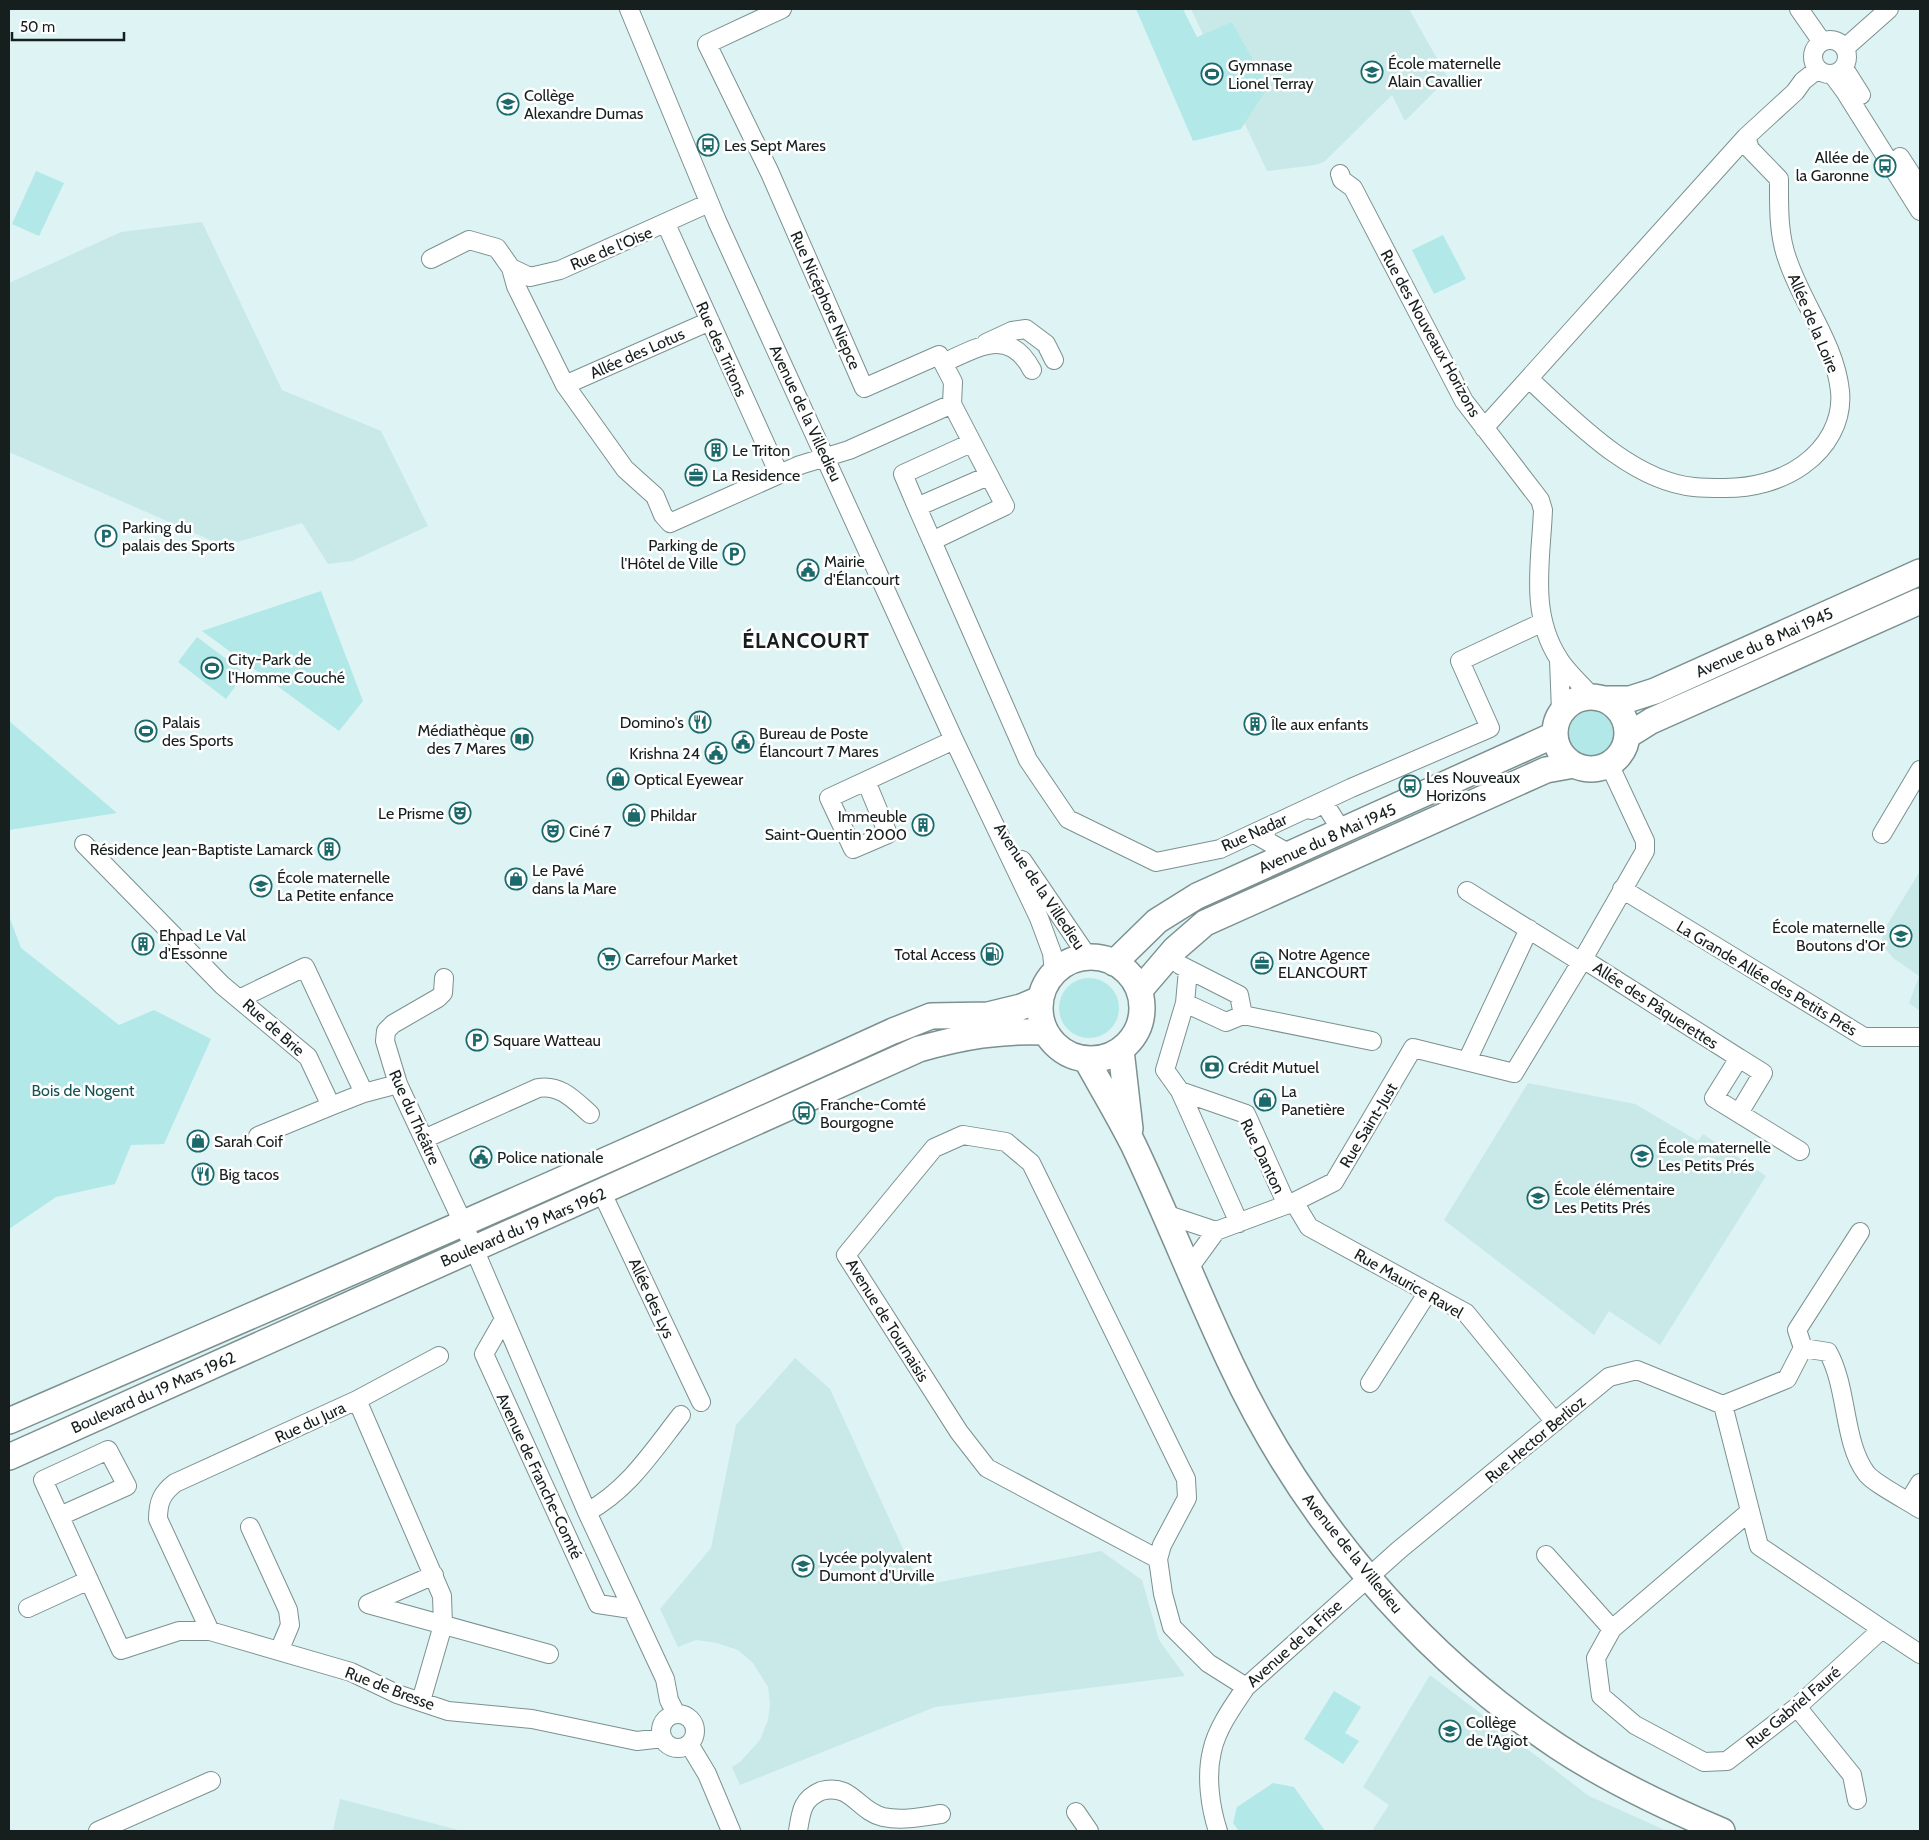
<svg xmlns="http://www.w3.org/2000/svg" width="1929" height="1840" font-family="Cabin,sans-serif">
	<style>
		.built { fill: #c9e9e9 }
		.green { fill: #b3e8e9 }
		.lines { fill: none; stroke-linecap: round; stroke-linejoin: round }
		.street-casing { stroke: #7c9090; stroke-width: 20 }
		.secondary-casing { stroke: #7c9090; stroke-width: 28 }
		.street { stroke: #fff; stroke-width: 18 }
		.secondary { stroke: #fff; stroke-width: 25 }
		.labels { text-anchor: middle; stroke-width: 5; stroke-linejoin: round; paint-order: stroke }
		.poi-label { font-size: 16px; fill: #161e1e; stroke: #fff; text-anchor: start }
		.street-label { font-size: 16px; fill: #161e1e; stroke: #fff }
		.park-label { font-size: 16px; fill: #155354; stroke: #fff }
		.district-label { font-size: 21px; font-weight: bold; letter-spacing: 1px; fill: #161e1e; stroke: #fff }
	</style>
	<rect width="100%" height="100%" fill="#ddf3f4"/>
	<path class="built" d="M 1191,9 L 1409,9 L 1448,78 L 1405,121 L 1392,95 L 1324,162 L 1315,165 L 1267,171 Z
		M 202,222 L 282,390 L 381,431 L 428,526 L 352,561 L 328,564 L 302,523 L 224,546 L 9,452 L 9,283 L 121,232 Z
		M 1920,871 L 1920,1011 L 1909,1003 L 1919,976 L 1893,958 L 1881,943 L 1884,930 Z
		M 1528,1083 L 1635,1104 L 1698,1141 L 1703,1134 L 1766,1176 L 1660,1345 L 1609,1311 L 1594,1335 L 1444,1220 Z
		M 795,1358 L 830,1389 L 920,1586 L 1101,1551 L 1142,1580 L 1159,1640 L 1185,1676 L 935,1707 L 740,1785 L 732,1767 L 740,1762 L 760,1740 L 768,1720 L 770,1705 L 768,1687 L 753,1663 L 738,1650 L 717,1643 L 696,1640 L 678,1647 L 660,1609 L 711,1548 L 736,1425 Z
		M 1430,1675 L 1589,1796 L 1667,1831 L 1372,1831 L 1389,1805 L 1363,1787 Z
		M 340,1799 L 462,1831 L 333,1831 Z"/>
	<path class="green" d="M 1136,9 L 1183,9 L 1197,37 L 1232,22 L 1268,87 L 1241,129 L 1193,141 Z
		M 36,171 L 64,183 L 39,236 L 12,224 Z
		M 1443,235 L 1466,279 L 1434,294 L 1412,250 Z
		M 321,591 L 363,701 L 339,731 L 202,631 Z
		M 197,637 L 245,673 L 226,699 L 178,662 Z
		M1565 733a27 27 0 1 1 54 0a27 27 0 1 1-54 0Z
		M 9,721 L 117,813 L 9,830 Z
		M 9,916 L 21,948 L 119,1025 L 154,1010 L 211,1039 L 164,1144 L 131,1145 L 115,1184 L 56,1197 L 9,1229 Z
		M1059 1008a30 30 0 1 1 60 0a30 30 0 1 1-60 0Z
		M 1334,1691 L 1361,1707 L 1345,1733 L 1359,1741 L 1343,1764 L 1304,1739 Z
		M 1273,1783 L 1294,1787 L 1325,1831 L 1239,1831 L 1233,1823 L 1237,1807 Z"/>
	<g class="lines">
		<g class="street-casing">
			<path id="street" d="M 629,9 L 717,221 L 954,740 L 1039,918 L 1052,953 L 1054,973
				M 782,9 L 707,44 L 770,173 L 864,388 L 939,355 L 953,382 L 952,404 L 1005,506 L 932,541 L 917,507
				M 1799,9 L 1822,42
				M1813 57a17 17 0 1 1 34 0a17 17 0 1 1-34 0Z
				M 1845,48 L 1889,9
				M 1844,68 L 1861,95
				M 1832,74 L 1844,90 L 1920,211
				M 1900,157 L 1920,188
				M 1340,174 L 1342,180 L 1353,188 L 1464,401 L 1540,500 L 1543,510 C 1541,561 1529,613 1559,659 C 1566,671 1582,685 1592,697
				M 666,224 L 779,474
				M 431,259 L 469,240 L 497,248 L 511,268 L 516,286 L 565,385 L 625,469 L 655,496 L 663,515 L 670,523 L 800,465 L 849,450 L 952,404
				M 511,268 L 530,277 L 560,270 L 709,203
				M 986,343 L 1012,331 L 1026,329 L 1046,344 L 1054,360
				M 943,363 C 977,348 1009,326 1032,370
				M 1529,379 C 1574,420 1631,481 1694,487 C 1704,488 1715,488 1725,488 C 1752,488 1781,481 1803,465 C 1827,448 1843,421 1840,391 C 1835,344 1803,305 1788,261 C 1778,235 1779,206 1779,179 L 1750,149 L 1746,137
				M 565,385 L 710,321
				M 1484,428 L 1746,137 L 1795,92 L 1803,81 L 1818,69
				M 971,443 L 903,474 L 917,507 L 988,476
				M 932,541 L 1028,760 L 1068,819 L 1156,862 L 1220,849 L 1351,788 L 1490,728 L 1460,661 L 1541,623
				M 1559,660 L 1561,711
				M 1609,764 L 1645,841 L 1645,851 L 1583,959 L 1739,1058 L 1714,1098 L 1800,1151
				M 866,781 L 888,834 L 853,849 L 829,798 L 954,740
				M 1311,810 L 1324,803 L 1342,831
				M 1267,830 L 1256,835 L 1290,854
				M 1882,834 L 1920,770
				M 84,844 L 222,985 L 308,1057 L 331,1106 L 364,1093
				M 1022,860 L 1088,957
				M 1622,889 L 1864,1037 L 1920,1037
				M 1467,891 L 1581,962
				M 1180,965 L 1239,995 L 1243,1015 L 1226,1022 L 1185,1003
				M 1188,970 L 1185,1003 L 1165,1070 L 1180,1091 L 1246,1114 L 1287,1205
				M 444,978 L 443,993 L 438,998 L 393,1024 L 386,1031 L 385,1041 L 398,1084 L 463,1223 L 587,1512 L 665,1679 L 669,1700 L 676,1714
				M 239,999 L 305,967 L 364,1093 L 398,1084
				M 1243,1015 L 1372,1041
				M 1739,1058 L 1763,1073 L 1739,1113
				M 1467,1061 L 1529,929
				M 1180,1091 L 1239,1223
				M 258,1136 L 331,1106
				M 424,1139 L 538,1088 C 561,1084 575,1101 590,1114
				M 602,1193 L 701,1402
				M 1294,1202 L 1309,1227 L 1466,1313 L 1555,1422
				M 1165,1214 L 1216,1231
				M 1189,1268 L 1216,1231 L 1294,1202 L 1334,1182 L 1413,1048 L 1514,1073 L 1583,959
				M 504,1319 L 484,1354 L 598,1604 L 631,1609
				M 1803,1348 L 1828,1352 C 1848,1388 1843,1442 1866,1473 C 1873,1483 1908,1501 1920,1509
				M 1370,1383 L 1428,1292
				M 357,1400 L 439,1356
				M 1723,1405 L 1759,1546 L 1882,1629 L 1797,1707 L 1727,1761 L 1704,1762 L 1635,1725 L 1601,1696 L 1596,1658 L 1612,1629 L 1749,1512
				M 1723,1405 L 1787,1379 L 1803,1348 L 1797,1330 L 1860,1232
				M 1909,1501 L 1920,1483
				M 587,1512 C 628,1490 652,1452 681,1415
				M 60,1516 L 127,1486 L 108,1450 L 43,1480 L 121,1650 L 179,1631 L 210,1631 L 351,1672 L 397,1694 L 448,1711 L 532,1719 L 637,1741 L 663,1738
				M 250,1527 L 288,1610 L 290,1625 L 279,1651
				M 1546,1555 L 1612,1629
				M 1158,1559 L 987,1468 L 959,1432 L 846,1255 L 934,1148 L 963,1135 L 1006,1142 L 1031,1163 L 1186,1479 L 1187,1498 L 1162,1545 L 1158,1559 L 1163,1594 L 1172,1627 L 1208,1663 L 1246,1687
				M 434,1575 L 368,1604 L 549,1654
				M 28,1608 L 89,1580
				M 1882,1629 L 1920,1654
				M 210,1631 L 158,1519 C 158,1502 162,1493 175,1483 L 357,1400 L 442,1596 L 443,1625 L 421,1701
				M 1797,1707 L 1852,1775 L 1857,1800
				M661 1731a17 17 0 1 1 34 0a17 17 0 1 1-34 0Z
				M 689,1744 L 707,1774 L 731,1831
				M 1076,1812 L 1089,1831
				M 98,1831 L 211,1781
				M 798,1831 C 801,1812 802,1799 821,1791 C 828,1789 837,1789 844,1792 C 858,1799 866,1813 883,1817 C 902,1821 922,1817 941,1814
				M 1218,1831 C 1210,1807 1206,1776 1212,1751 C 1217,1728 1233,1706 1246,1687 L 1399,1550 L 1609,1377 L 1637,1370 L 1723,1405"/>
		</g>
		<g class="secondary-casing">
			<path id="secondary" d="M1555 733a36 36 0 1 1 72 0a36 36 0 1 1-72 0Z
				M 1604,699 L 1630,699 L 1655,691 L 1920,572
				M 1627,736 L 1651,721 L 1920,601
				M1040 1008a51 51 0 1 1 102 0a51 51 0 1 1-102 0Z
				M 1114,963 L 1157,921 L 1197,896 L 1554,735
				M 1139,991 L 1175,949 L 1205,923 L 1546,770 L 1574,765
				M 1121,1050 L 1130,1129
				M 1086,1059 C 1102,1088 1119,1116 1134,1146 C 1168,1218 1197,1292 1231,1364 C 1302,1516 1416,1652 1557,1746 C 1608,1780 1665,1807 1722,1831
				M 9,1421 C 304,1293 600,1165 893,1031 L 931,1016 L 988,1015 L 1021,1007 L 1040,999
				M 9,1457 C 312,1320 616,1187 919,1049 C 962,1037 1000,1030 1045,1032"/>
		</g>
		<use href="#street" class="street"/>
		<use href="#secondary" class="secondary"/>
	</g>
	<defs>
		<g id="school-ring" transform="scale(1.125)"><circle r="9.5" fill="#fff" stroke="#1c696b" stroke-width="1.5"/><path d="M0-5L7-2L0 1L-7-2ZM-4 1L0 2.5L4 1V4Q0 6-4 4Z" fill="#1c696b"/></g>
		<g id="stadium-ring" transform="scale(1.125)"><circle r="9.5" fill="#fff" stroke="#1c696b" stroke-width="1.5"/><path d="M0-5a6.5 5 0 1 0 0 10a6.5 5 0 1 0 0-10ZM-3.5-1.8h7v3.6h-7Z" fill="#1c696b"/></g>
		<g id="bus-ring" transform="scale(1.125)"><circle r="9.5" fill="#fff" stroke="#1c696b" stroke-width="1.5"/><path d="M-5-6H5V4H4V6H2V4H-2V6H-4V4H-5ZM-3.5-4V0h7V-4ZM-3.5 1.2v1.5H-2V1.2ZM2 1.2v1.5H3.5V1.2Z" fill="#1c696b"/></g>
		<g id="building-ring" transform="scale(1.125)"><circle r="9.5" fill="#fff" stroke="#1c696b" stroke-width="1.5"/><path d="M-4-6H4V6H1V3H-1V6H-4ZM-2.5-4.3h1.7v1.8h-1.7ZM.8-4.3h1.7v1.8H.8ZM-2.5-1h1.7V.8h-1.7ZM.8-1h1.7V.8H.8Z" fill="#1c696b"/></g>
		<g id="office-ring" transform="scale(1.125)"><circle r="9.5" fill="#fff" stroke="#1c696b" stroke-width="1.5"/><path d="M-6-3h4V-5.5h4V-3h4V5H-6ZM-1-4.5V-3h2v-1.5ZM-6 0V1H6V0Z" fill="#1c696b"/></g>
		<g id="parking-ring" transform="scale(1.125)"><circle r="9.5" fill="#fff" stroke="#1c696b" stroke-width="1.5"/><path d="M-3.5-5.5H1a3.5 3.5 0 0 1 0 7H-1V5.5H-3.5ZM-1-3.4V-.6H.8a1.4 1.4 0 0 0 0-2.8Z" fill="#1c696b"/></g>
		<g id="civic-ring" transform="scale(1.125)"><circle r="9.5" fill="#fff" stroke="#1c696b" stroke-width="1.5"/><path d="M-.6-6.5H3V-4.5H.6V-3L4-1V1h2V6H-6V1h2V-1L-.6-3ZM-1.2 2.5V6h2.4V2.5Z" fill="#1c696b"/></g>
		<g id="restaurant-ring" transform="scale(1.125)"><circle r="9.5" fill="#fff" stroke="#1c696b" stroke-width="1.5"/><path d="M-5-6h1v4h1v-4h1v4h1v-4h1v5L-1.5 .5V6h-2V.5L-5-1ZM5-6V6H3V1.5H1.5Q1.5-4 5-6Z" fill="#1c696b"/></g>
		<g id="library-ring" transform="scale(1.125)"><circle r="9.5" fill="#fff" stroke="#1c696b" stroke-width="1.5"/><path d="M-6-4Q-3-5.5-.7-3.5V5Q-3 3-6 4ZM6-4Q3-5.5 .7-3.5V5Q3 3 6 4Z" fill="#1c696b"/></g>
		<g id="shop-ring" transform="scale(1.125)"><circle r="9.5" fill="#fff" stroke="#1c696b" stroke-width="1.5"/><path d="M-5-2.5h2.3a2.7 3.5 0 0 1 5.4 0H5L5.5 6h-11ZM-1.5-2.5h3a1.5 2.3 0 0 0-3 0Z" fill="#1c696b"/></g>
		<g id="theatre-ring" transform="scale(1.125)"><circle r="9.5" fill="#fff" stroke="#1c696b" stroke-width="1.5"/><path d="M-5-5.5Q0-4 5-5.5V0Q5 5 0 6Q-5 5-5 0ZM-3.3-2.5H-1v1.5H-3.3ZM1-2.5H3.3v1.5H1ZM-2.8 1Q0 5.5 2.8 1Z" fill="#1c696b"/></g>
		<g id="fuel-ring" transform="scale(1.125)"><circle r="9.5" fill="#fff" stroke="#1c696b" stroke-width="1.5"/><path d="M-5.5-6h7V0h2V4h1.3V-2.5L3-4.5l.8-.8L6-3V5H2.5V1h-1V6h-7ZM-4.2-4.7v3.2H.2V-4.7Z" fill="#1c696b"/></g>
		<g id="supermarket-ring" transform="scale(1.125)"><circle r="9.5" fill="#fff" stroke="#1c696b" stroke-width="1.5"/><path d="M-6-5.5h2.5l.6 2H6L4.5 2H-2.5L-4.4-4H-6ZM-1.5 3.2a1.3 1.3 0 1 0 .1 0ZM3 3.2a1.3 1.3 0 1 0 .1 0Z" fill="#1c696b"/></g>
		<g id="bank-ring" transform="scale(1.125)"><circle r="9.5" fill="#fff" stroke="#1c696b" stroke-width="1.5"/><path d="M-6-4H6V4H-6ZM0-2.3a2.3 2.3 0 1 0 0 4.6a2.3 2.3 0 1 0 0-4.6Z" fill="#1c696b"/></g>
	</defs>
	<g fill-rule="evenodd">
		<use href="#school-ring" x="1372" y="72"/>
		<use href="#stadium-ring" x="1212" y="74"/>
		<use href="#school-ring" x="508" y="104"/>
		<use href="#bus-ring" x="708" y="145"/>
		<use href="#bus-ring" x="1885" y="166"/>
		<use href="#building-ring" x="716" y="450"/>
		<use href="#office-ring" x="696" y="475"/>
		<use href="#parking-ring" x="106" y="536"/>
		<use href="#parking-ring" x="734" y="554"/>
		<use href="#civic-ring" x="808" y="570"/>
		<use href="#stadium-ring" x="212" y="668"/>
		<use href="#restaurant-ring" x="700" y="722"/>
		<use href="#building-ring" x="1255" y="724"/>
		<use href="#stadium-ring" x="146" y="731"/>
		<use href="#library-ring" x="522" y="739"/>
		<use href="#civic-ring" x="743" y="742"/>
		<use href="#civic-ring" x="716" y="753"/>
		<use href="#shop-ring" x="618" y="779"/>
		<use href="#bus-ring" x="1410" y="786"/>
		<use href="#theatre-ring" x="460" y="813"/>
		<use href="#shop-ring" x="634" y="815"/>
		<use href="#building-ring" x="923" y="825"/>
		<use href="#theatre-ring" x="553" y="831"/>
		<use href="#building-ring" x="329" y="849"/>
		<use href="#shop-ring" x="516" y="879"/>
		<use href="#school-ring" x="261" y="886"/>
		<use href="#school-ring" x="1901" y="936"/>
		<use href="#building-ring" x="143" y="944"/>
		<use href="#fuel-ring" x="992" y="954"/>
		<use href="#supermarket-ring" x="609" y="959"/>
		<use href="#office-ring" x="1262" y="963"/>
		<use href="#parking-ring" x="477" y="1040"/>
		<use href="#bank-ring" x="1212" y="1067"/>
		<use href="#shop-ring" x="1265" y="1100"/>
		<use href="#bus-ring" x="804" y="1113"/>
		<use href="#shop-ring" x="198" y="1141"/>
		<use href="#school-ring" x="1642" y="1156"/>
		<use href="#civic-ring" x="481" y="1157"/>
		<use href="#restaurant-ring" x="203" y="1174"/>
		<use href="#school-ring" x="1538" y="1198"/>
		<use href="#school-ring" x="803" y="1566"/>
		<use href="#school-ring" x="1450" y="1731"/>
	</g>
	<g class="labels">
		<g class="poi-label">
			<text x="1388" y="69">École maternelle<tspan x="1388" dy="18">Alain Cavallier</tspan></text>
			<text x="1228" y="71">Gymnase<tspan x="1228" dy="18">Lionel Terray</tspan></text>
			<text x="524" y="101">Collège<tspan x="524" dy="18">Alexandre Dumas</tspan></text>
			<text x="724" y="151">Les Sept Mares</text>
			<text x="1869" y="163" text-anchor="end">Allée de<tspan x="1869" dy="18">la Garonne</tspan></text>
			<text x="732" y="456">Le Triton</text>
			<text x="712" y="481">La Residence</text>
			<text x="122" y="533">Parking du<tspan x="122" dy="18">palais des Sports</tspan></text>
			<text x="718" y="551" text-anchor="end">Parking de<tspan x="718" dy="18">l'Hôtel de Ville</tspan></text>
			<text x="824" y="567">Mairie<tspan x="824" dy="18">d'Élancourt</tspan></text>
			<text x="228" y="665">City-Park de<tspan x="228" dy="18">l'Homme Couché</tspan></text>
			<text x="162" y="728">Palais<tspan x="162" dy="18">des Sports</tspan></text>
			<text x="684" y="728" text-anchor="end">Domino's</text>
			<text x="1271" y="730">Île aux enfants</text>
			<text x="506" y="736" text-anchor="end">Médiathèque<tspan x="506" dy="18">des 7 Mares</tspan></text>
			<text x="759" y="739">Bureau de Poste<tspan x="759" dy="18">Élancourt 7 Mares</tspan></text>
			<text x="700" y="759" text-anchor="end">Krishna 24</text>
			<text x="1426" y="783">Les Nouveaux<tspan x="1426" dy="18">Horizons</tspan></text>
			<text x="634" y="785">Optical Eyewear</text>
			<text x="444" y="819" text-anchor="end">Le Prisme</text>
			<text x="650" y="821">Phildar</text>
			<text x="907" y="822" text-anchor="end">Immeuble<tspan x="907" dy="18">Saint-Quentin 2000</tspan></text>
			<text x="569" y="837">Ciné 7</text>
			<text x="313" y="855" text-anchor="end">Résidence Jean-Baptiste Lamarck</text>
			<text x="532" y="876">Le Pavé<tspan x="532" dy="18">dans la Mare</tspan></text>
			<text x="277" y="883">École maternelle<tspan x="277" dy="18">La Petite enfance</tspan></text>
			<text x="1885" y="933" text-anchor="end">École maternelle<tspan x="1885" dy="18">Boutons d'Or</tspan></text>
			<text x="159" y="941">Ehpad Le Val<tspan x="159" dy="18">d'Essonne</tspan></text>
			<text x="976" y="960" text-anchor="end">Total Access</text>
			<text x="1278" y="960">Notre Agence<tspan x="1278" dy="18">ELANCOURT</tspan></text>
			<text x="625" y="965">Carrefour Market</text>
			<text x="493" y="1046">Square Watteau</text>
			<text x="1228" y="1073">Crédit Mutuel</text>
			<text x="1281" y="1097">La<tspan x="1281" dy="18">Panetière</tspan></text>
			<text x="820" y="1110">Franche-Comté<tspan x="820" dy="18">Bourgogne</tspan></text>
			<text x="214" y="1147">Sarah Coif</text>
			<text x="1658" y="1153">École maternelle<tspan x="1658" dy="18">Les Petits Prés</tspan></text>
			<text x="497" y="1163">Police nationale</text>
			<text x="219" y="1180">Big tacos</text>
			<text x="1554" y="1195">École élémentaire<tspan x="1554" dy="18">Les Petits Prés</tspan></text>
			<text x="819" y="1563">Lycée polyvalent<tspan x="819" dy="18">Dumont d'Urville</tspan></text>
			<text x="1466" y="1728">Collège<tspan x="1466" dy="18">de l'Agiot</tspan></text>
		</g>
		<g class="street-label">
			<text transform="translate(611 248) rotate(-23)" y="6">Rue de l'Oise</text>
			<text transform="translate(826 300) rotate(66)" y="6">Rue Nicéphore Niepce</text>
			<text transform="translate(1814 323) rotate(67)" y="6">Allée de la Loire</text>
			<text transform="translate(1431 333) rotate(61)" y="6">Rue des Nouveaux Horizons</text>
			<text transform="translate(722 349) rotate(66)" y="6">Rue des Tritons</text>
			<text transform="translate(637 353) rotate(-24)" y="6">Allée des Lotus</text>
			<text transform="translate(806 413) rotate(65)" y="6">Avenue de la Villedieu</text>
			<text transform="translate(1764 642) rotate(-24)" y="6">Avenue du 8 Mai 1945</text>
			<text transform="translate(1254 832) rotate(-24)" y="6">Rue Nadar</text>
			<text transform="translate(1327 838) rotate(-24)" y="6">Avenue du 8 Mai 1945</text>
			<text transform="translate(1040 886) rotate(56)" y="6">Avenue de la Villedieu</text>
			<text transform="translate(1767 978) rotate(31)" y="6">La Grande Allée des Petits Prés</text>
			<text transform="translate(1656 1005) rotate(33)" y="6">Allée des Pâquerettes</text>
			<text transform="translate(274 1027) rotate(42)" y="6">Rue de Brie</text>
			<text transform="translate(415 1117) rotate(66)" y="6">Rue du Théâtre</text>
			<text transform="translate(1368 1125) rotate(-59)" y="6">Rue Saint-Just</text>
			<text transform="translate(1263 1156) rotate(64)" y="6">Rue Danton</text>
			<text transform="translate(523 1227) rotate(-23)" y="6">Boulevard du 19 Mars 1962</text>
			<text transform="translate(1409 1283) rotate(30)" y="6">Rue Maurice Ravel</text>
			<text transform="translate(652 1298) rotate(65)" y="6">Allée des Lys</text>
			<text transform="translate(888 1320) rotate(58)" y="6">Avenue de Tournaisis</text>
			<text transform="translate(153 1392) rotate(-24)" y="6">Boulevard du 19 Mars 1962</text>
			<text transform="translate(310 1422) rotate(-25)" y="6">Rue du Jura</text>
			<text transform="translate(1535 1439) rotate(-40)" y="6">Rue Hector Berlioz</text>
			<text transform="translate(540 1476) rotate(65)" y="6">Avenue de Franche-Comté</text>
			<text transform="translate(1353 1553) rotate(51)" y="6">Avenue de la Villedieu</text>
			<text transform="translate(1294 1643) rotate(-42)" y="6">Avenue de la Frise</text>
			<text transform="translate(390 1688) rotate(21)" y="6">Rue de Bresse</text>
			<text transform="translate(1793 1707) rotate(-40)" y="6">Rue Gabriel Fauré</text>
		</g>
		<g class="park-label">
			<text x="83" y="1096">Bois de Nogent</text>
		</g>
		<g class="district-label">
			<text x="806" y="648">ÉLANCOURT</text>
		</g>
	</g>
	<rect width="1929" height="1840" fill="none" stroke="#161e1e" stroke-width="20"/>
	<path d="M12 32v8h112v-8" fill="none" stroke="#161e1e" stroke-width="2.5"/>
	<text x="20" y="32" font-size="15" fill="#161e1e" stroke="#ffffff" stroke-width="4" paint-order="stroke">50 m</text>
</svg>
